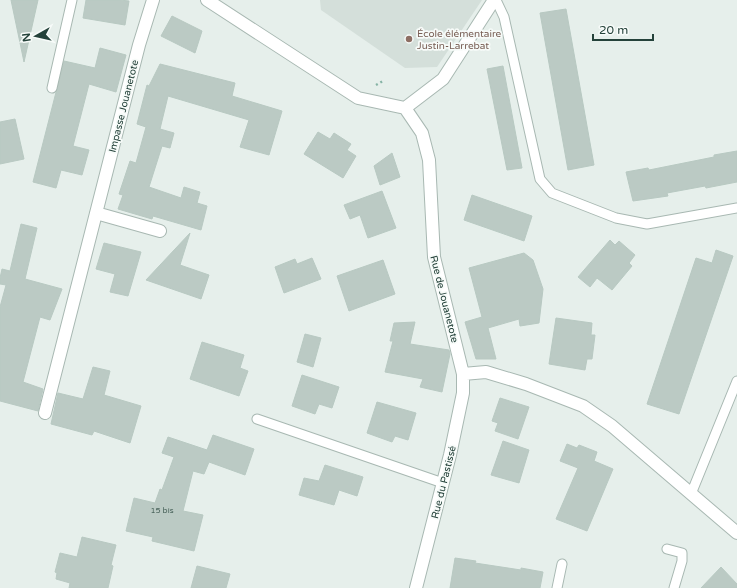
<svg xmlns="http://www.w3.org/2000/svg" width="737" height="588" font-family="'Varela Round',sans-serif">
	<style>
		.built { fill: #d4dfda }
		.building { fill: #bbcac4; stroke: #b8c9c2 }
		.lines { fill: none; stroke-linecap: round; stroke-linejoin: round }
		.lane-casing { stroke: #a8b8b2; stroke-width: 11 }
		.street-casing { stroke: #a8b8b2; stroke-width: 14 }
		.path { stroke: #86b3a5; stroke-width: 2.5; stroke-dasharray: 2 3; stroke-linecap: butt }
		.lane { stroke: #fff; stroke-width: 9 }
		.street { stroke: #fff; stroke-width: 12 }
		.education-dot { fill: #8d6e63; stroke: #f7fbf9; stroke-width: 1.5 }
		.labels { text-anchor: middle; stroke-width: 3.5; stroke-linejoin: round; paint-order: stroke }
		.number-label { font-size: 8px; fill: #4a645c }
		.education-label { font-size: 10px; fill: #785e54; stroke: #f7fbf9; text-anchor: start }
		.street-label { font-size: 10px; fill: #24423a; stroke: #f7fbf9 }
	</style>
	<rect width="100%" height="100%" fill="#e6efeb"/>
	<path class="built" d="M 320,0 L 482,0 L 437,67 L 405,68 L 321,10 Z"/>
	<path class="building" d="M 11,0 L 38,0 L 24,62 Z
		M 86,0 L 120,0 L 129,1 L 125,25 L 83,18 Z
		M 566,9 L 594,165 L 568,170 L 540,13 Z
		M 172,16 L 202,31 L 195,53 L 161,36 Z
		M 100,48 L 126,55 L 116,92 L 89,84 L 73,146 L 89,150 L 82,175 L 61,170 L 56,188 L 33,182 L 64,61 L 95,68 Z
		M 160,64 L 235,83 L 232,96 L 282,111 L 269,155 L 240,147 L 249,120 L 168,96 L 160,129 L 174,133 L 170,148 L 162,146 L 149,187 L 181,198 L 184,187 L 200,192 L 197,203 L 207,206 L 201,230 L 153,216 L 152,219 L 118,209 L 123,195 L 119,194 L 130,161 L 136,163 L 146,127 L 137,124 L 147,85 L 149,86 Z
		M 503,66 L 522,168 L 507,170 L 487,69 Z
		M 15,119 L 24,159 L 0,164 L 0,122 Z
		M 318,132 L 330,139 L 334,133 L 351,144 L 347,150 L 356,156 L 343,178 L 304,154 Z
		M 737,151 L 737,182 L 706,188 L 705,186 L 667,193 L 668,196 L 633,201 L 626,172 L 648,168 L 649,170 L 714,157 L 714,155 Z
		M 392,153 L 400,177 L 380,185 L 374,166 Z
		M 382,191 L 396,228 L 368,238 L 360,215 L 350,219 L 344,205 Z
		M 472,195 L 532,216 L 524,241 L 464,220 Z
		M 21,224 L 37,228 L 25,279 L 62,289 L 50,320 L 40,317 L 23,382 L 43,389 L 38,411 L 0,401 L 0,307 L 6,285 L 0,284 L 0,278 L 2,269 L 10,271 Z
		M 190,233 L 180,265 L 209,275 L 201,299 L 146,280 Z
		M 610,240 L 615,245 L 619,241 L 635,255 L 629,263 L 632,266 L 612,290 L 597,278 L 590,287 L 578,277 Z
		M 104,243 L 141,252 L 128,296 L 110,292 L 115,274 L 96,269 Z
		M 716,250 L 733,256 L 679,414 L 647,404 L 696,258 L 712,263 Z
		M 524,253 L 533,260 L 543,289 L 539,323 L 520,326 L 519,319 L 488,328 L 496,359 L 476,359 L 465,322 L 482,317 L 469,268 Z
		M 312,258 L 321,279 L 284,293 L 275,267 L 295,259 L 297,264 Z
		M 383,260 L 395,294 L 349,311 L 337,276 Z
		M 556,318 L 592,323 L 591,335 L 595,335 L 592,359 L 587,359 L 585,370 L 549,364 Z
		M 415,322 L 410,344 L 449,350 L 450,354 L 442,392 L 420,387 L 423,379 L 385,372 L 393,341 L 390,341 L 394,323 Z
		M 305,334 L 321,338 L 313,367 L 297,362 Z
		M 202,342 L 244,355 L 240,368 L 248,371 L 239,396 L 190,379 Z
		M 93,367 L 110,371 L 104,395 L 141,406 L 130,443 L 94,431 L 92,435 L 51,424 L 58,393 L 83,399 Z
		M 302,375 L 339,387 L 332,408 L 319,404 L 315,414 L 292,406 Z
		M 500,398 L 529,407 L 518,439 L 495,431 L 498,423 L 492,421 Z
		M 377,402 L 416,413 L 408,440 L 395,436 L 392,442 L 367,433 Z
		M 213,435 L 254,449 L 245,475 L 209,462 L 204,474 L 193,471 L 183,511 L 203,515 L 194,551 L 152,541 L 153,537 L 126,531 L 134,498 L 155,503 L 160,489 L 162,490 L 174,457 L 162,453 L 168,437 L 207,450 Z
		M 503,441 L 529,450 L 519,483 L 491,475 Z
		M 567,444 L 577,448 L 579,445 L 597,452 L 594,461 L 613,469 L 587,531 L 556,519 L 578,468 L 560,461 Z
		M 325,465 L 363,477 L 357,496 L 339,490 L 334,505 L 299,495 L 304,478 L 319,481 Z
		M 82,537 L 116,545 L 111,565 L 113,566 L 108,588 L 69,588 L 70,583 L 56,579 L 57,573 L 55,572 L 60,553 L 77,557 Z
		M 455,558 L 476,561 L 475,563 L 521,570 L 521,568 L 543,572 L 540,588 L 450,588 Z
		M 197,566 L 230,574 L 226,588 L 191,588 Z
		M 721,567 L 737,584 L 737,588 L 701,588 Z"/>
	<g class="lines">
		<g class="lane-casing">
			<path id="lane" d="M 496,0 L 504,17 L 540,179 L 552,193 L 616,218 L 647,224 L 737,208
				M 52,88 L 72,0
				M 257,419 L 443,483
				M 691,494 L 737,381
				M 667,549 L 682,553 L 682,561 L 674,588
				M 557,588 L 562,564"/>
		</g>
		<g class="street-casing">
			<path id="street" d="M 207,0 L 358,98 L 405,108 L 422,133 L 429,160 L 434,257 L 463,374 L 463,393 L 450,455 L 416,588
				M 405,108 L 443,79 L 494,0
				M 96,213 L 160,231
				M 463,374 L 486,372 L 526,384 L 583,406 L 612,426 L 737,533
				M 45,413 L 139,45 L 153,0"/>
		</g>
		<path class="path" d="M 376,85 L 383,81"/>
		<use href="#lane" class="lane"/>
		<use href="#street" class="street"/>
	</g>
	<circle class="education-dot" cx="409" cy="39" r="4"/>
	<g class="labels">
		<g class="number-label">
			<text x="162" y="513">15 bis</text>
		</g>
		<g class="education-label">
			<text x="417" y="37">École élémentaire<tspan x="417" dy="12">Justin-Larrebat</tspan></text>
		</g>
		<g class="street-label">
			<text transform="translate(123 106) rotate(-76)" y="4">Impasse Jouanetote</text>
			<text transform="translate(445 299) rotate(76)" y="4">Rue de Jouanetote</text>
			<text transform="translate(443 482) rotate(-76)" y="4">Rue du Pastissé</text>
		</g>
	</g>
	<g transform="translate(36 36) rotate(262)" stroke="#f7fbf9" stroke-width="3" paint-order="stroke">
	<path d="M0-3L7 15L0 10L-7 15Z" fill="#24423a"/>
	<text y="-6" font-size="11" font-weight="bold" text-anchor="middle" fill="#24423a">N</text>
	</g>
	<path d="M593 34v6h60v-6" fill="none" stroke="#24423a" stroke-width="2"/>
	<text x="599" y="34" font-size="12" fill="#24423a" stroke="#f7fbf9" stroke-width="3" paint-order="stroke">20 m</text>
</svg>
